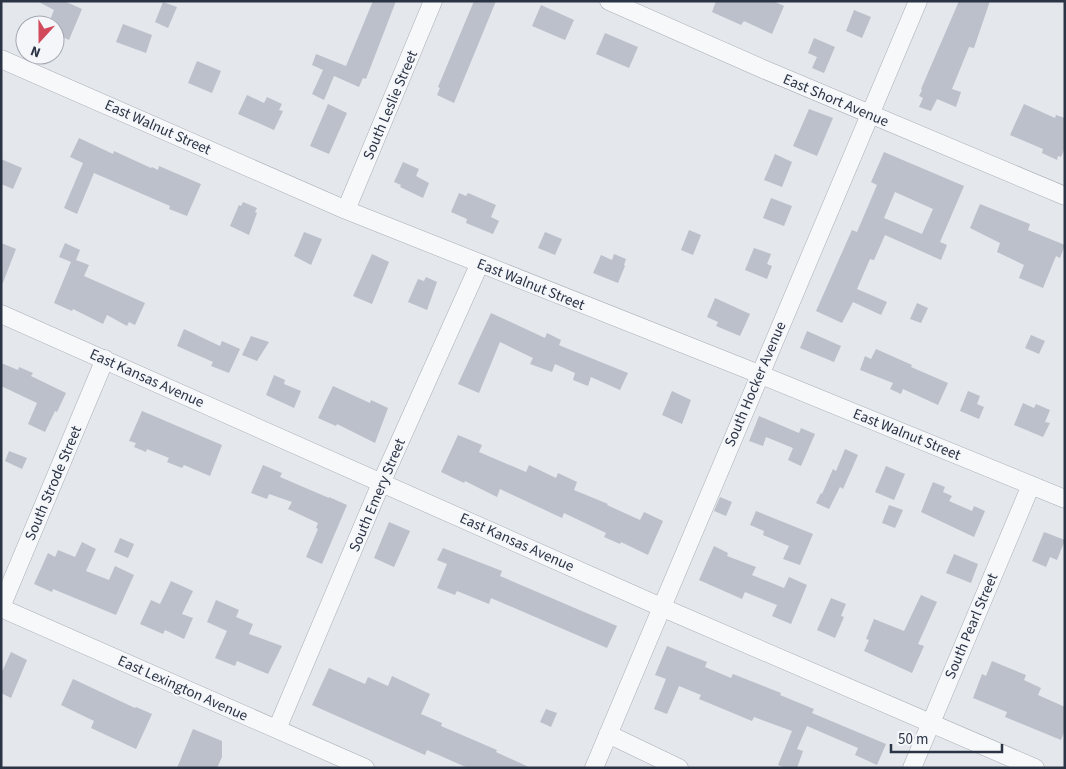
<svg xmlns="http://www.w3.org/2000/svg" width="1066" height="769" font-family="'Source Sans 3',sans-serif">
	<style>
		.building { fill: #bbc0ca; fill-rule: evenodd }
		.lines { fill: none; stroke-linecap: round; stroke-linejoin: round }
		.minor-casing { stroke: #a9aeb7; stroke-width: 19 }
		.minor { stroke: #f7f8fa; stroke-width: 18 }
		.labels { text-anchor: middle; stroke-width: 4; stroke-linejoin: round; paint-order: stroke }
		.street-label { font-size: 15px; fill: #2b3445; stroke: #f4f6f9 }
	</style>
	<rect width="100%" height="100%" fill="#e4e7ec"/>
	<path class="building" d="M 37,1 L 64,1 L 82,9 L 69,40 L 55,33 L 55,25 L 48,25 L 54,10 Z
		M 373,1 L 396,1 L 366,79 L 363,78 L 359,87 L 334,76 L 324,100 L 312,94 L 323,70 L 312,65 L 316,54 L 346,66 Z
		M 474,1 L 496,1 L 454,103 L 437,95 L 440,88 L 438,87 Z
		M 716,1 L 773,1 L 784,6 L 772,34 L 744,21 L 741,25 L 712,12 Z
		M 959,1 L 990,1 L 974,48 L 969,47 L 952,89 L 961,92 L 956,107 L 937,99 L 931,111 L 919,107 L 923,98 L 919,96 L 922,90 L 921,89 Z
		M 163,2 L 177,7 L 168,28 L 155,22 Z
		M 541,5 L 574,20 L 565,40 L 532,26 Z
		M 854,10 L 871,17 L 862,38 L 846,31 Z
		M 123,24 L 152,35 L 146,53 L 116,42 Z
		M 605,33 L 638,47 L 629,68 L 596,54 Z
		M 814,38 L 835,47 L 824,73 L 812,68 L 817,57 L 808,53 Z
		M 197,61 L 221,71 L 212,93 L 188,83 Z
		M 247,95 L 264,103 L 267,97 L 282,104 L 279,110 L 283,111 L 274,130 L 238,114 Z
		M 328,104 L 347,113 L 329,154 L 310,146 Z
		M 1024,104 L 1055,118 L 1056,115 L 1065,118 L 1065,148 L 1061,157 L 1058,156 L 1057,160 L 1042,153 L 1043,149 L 1010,135 Z
		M 809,109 L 833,118 L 817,156 L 793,146 Z
		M 79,138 L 113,154 L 114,151 L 151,168 L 152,167 L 158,170 L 159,166 L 201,184 L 187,216 L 169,209 L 170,206 L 94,173 L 77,214 L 64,208 L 83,163 L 70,157 Z
		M 884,152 L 964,186 L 940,242 L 947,245 L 941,260 L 885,235 L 874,260 L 870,259 L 857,289 L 887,302 L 881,315 L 853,302 L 842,323 L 816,311 L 852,230 L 857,232 L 877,185 L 871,182 ZM 895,192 L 933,209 L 922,234 L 884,218 Z
		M 775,154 L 792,162 L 782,187 L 764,180 Z
		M 1,159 L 22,168 L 13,189 L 1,184 Z
		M 403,162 L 419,169 L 416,176 L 429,183 L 423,198 L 400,187 L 401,185 L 394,182 Z
		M 459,193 L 466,196 L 468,193 L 496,205 L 491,217 L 499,221 L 493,234 L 466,223 L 467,219 L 451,212 Z
		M 771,198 L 792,206 L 784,226 L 763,218 Z
		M 243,202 L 257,208 L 255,212 L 257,213 L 249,235 L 230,226 L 239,205 L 241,206 Z
		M 980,204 L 1030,224 L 1028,230 L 1065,245 L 1060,258 L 1056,256 L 1043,288 L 1019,278 L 1024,265 L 997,252 L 1000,243 L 970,228 Z
		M 689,230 L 701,235 L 693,255 L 681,250 Z
		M 304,232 L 322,239 L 311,265 L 294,256 Z
		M 545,232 L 562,239 L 555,255 L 538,248 Z
		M 1,243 L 16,249 L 2,285 L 1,285 Z
		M 65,243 L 80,250 L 76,260 L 89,265 L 84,276 L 145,303 L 135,325 L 129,322 L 127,326 L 107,315 L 103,324 L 73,309 L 72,311 L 54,303 L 71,262 L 59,257 Z
		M 754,248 L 771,254 L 767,264 L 772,266 L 767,279 L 745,270 Z
		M 372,254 L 389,262 L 372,304 L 353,296 Z
		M 614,254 L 626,259 L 624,265 L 625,266 L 618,283 L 593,273 L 601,255 L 612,260 Z
		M 426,277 L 437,282 L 427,310 L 408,302 L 418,279 L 424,281 Z
		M 715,298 L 750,314 L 740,336 L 716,326 L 718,322 L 707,317 Z
		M 917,303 L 928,308 L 921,323 L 910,319 Z
		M 491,313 L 545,338 L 547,333 L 561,340 L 559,345 L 561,346 L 628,373 L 620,390 L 591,377 L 588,386 L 573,380 L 575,373 L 555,364 L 552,372 L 530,364 L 533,358 L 500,342 L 479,393 L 458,384 Z
		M 184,329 L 220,346 L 222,341 L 240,349 L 229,373 L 211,366 L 213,362 L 177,346 Z
		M 807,331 L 841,346 L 834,362 L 800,348 Z
		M 1031,335 L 1045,341 L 1039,354 L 1025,348 Z
		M 251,336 L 269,342 L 257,361 L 242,355 Z
		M 876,349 L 912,365 L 911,367 L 948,383 L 938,405 L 903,389 L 901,394 L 890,389 L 893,383 L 860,370 L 865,356 L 871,359 Z
		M 1,363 L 18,370 L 19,367 L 33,373 L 31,376 L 66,393 L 57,412 L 55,411 L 45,432 L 28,424 L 37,403 L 1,386 Z
		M 274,375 L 285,380 L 284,384 L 301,391 L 294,408 L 266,395 Z
		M 333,386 L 370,403 L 371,400 L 388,408 L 375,443 L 337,424 L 336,426 L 318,418 Z
		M 672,391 L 691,400 L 682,424 L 662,415 Z
		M 968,391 L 980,396 L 977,404 L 984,407 L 979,419 L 960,411 Z
		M 1023,403 L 1034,408 L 1036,404 L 1050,410 L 1045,422 L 1050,423 L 1043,437 L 1014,425 Z
		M 142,411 L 222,445 L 210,476 L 184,465 L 182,468 L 167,462 L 169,458 L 147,449 L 146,452 L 134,447 L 136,443 L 129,441 Z
		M 759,416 L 799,433 L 801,428 L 815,434 L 801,466 L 788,460 L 793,448 L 766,437 L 763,446 L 749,441 Z
		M 458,435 L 482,445 L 479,452 L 526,472 L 529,465 L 556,478 L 558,473 L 577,482 L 574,490 L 608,504 L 607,505 L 640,520 L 644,512 L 663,521 L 648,555 L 621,542 L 620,544 L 604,537 L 606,533 L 564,513 L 562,518 L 500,489 L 497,497 L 465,481 L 464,483 L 441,472 Z
		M 845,449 L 858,455 L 843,489 L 840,487 L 829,509 L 816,503 L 821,493 L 822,494 L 833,469 L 836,471 Z
		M 9,451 L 27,458 L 22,469 L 5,461 Z
		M 263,465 L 282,473 L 280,477 L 329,498 L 329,497 L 347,505 L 322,564 L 306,557 L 318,529 L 316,528 L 318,523 L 288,509 L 292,502 L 269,494 L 267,499 L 251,493 Z
		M 886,466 L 905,474 L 894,500 L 875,492 Z
		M 933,482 L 945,487 L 943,492 L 952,496 L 949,501 L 972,511 L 974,506 L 985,511 L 974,537 L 921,512 Z
		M 720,497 L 732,502 L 726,516 L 714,511 Z
		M 889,505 L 903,510 L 895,528 L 882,523 Z
		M 756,511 L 813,534 L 800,565 L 783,559 L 789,546 L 763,535 L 764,531 L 750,525 Z
		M 389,522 L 410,531 L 394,567 L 374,558 Z
		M 1044,532 L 1065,540 L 1057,560 L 1050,557 L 1046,567 L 1032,561 Z
		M 120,538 L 134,544 L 128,558 L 114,552 Z
		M 82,542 L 96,549 L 86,571 L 109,580 L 115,566 L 134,575 L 116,615 L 53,589 L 52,592 L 34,584 L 48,553 L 55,557 L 58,550 L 75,557 Z
		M 714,546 L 728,553 L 727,556 L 756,567 L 752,575 L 784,588 L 789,577 L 807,585 L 791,624 L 772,616 L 777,605 L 745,592 L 742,599 L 699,580 Z
		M 443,548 L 502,571 L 500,576 L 617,626 L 607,648 L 491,598 L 489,604 L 457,591 L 455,595 L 437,588 L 447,564 L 437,560 Z
		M 954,554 L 978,564 L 971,583 L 946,573 Z
		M 171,581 L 193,591 L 182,614 L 193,618 L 184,639 L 165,630 L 163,634 L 140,624 L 151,600 L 160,604 Z
		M 921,595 L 937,602 L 918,644 L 924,646 L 912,673 L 864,651 L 869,640 L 866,639 L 874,619 L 904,631 Z
		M 831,598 L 846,604 L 841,616 L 844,617 L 835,638 L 817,630 Z
		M 216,600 L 239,610 L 236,617 L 253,624 L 249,634 L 282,646 L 268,674 L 237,661 L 235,666 L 215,658 L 227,631 L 207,622 Z
		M 667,646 L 707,662 L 705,667 L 731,678 L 733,674 L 781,693 L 780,695 L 814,709 L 812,713 L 886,744 L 877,765 L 855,755 L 858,748 L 807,726 L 797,749 L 803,751 L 797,768 L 785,768 L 778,765 L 792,731 L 754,717 L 752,721 L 699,699 L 701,695 L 679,686 L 667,714 L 654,709 L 666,679 L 655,675 Z
		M 11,652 L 27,660 L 11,698 L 1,693 L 1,674 Z
		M 992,661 L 1026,675 L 1024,680 L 1041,688 L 1038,695 L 1065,707 L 1065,730 L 1061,740 L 1005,717 L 1007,712 L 973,698 L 982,674 L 986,676 Z
		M 329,668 L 365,684 L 368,677 L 388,686 L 392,676 L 430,694 L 421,714 L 442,723 L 441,726 L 497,750 L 496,752 L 531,768 L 468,768 L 427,750 L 425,755 L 312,705 Z
		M 73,679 L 135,708 L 136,707 L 152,714 L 136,749 L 91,728 L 94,721 L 61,705 Z
		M 546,709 L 557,713 L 551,727 L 540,722 Z
		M 193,729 L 222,741 L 222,757 L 217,768 L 177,768 Z"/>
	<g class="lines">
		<g class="minor-casing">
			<path id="minor" d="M 609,1 L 763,69 L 1065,196
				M 1,59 L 346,210 L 759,374 L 1065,499
				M 346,210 L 433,1
				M 1,314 L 661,607 L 1035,768
				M 1,607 L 105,359
				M 1,608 L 365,768
				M 277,729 L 382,481 L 480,263
				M 608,734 L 679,768
				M 594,768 L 918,1
				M 912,768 L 1031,485"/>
		</g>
		<use href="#minor" class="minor"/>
	</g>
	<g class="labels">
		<g class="street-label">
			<text transform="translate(836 100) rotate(23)" y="5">East Short Avenue</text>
			<text transform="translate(390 105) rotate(-67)" y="5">South Leslie Street</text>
			<text transform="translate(158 127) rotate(24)" y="5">East Walnut Street</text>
			<text transform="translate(531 284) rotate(22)" y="5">East Walnut Street</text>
			<text transform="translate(147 378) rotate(24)" y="5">East Kansas Avenue</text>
			<text transform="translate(755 384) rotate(-67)" y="5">South Hocker Avenue</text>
			<text transform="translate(907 434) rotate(22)" y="5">East Walnut Street</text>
			<text transform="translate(53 483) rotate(-67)" y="5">South Strode Street</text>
			<text transform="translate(377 495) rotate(-67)" y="5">South Emery Street</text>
			<text transform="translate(517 542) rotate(24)" y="5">East Kansas Avenue</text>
			<text transform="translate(971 626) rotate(-67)" y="5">South Pearl Street</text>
			<text transform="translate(183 688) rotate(24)" y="5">East Lexington Avenue</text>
		</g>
	</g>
	<rect width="1066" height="769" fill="none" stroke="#2b3445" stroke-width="5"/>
	<g transform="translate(40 40) rotate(201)"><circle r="24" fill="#f4f6f9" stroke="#a4a8b1"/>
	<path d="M0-4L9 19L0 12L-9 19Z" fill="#d1495b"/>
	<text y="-8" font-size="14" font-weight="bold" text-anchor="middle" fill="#2b3445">N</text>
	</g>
	<path d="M891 744v8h111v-8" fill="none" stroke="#2b3445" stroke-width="2.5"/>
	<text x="898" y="744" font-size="15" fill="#2b3445" stroke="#f4f6f9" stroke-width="4" paint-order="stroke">50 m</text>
</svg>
